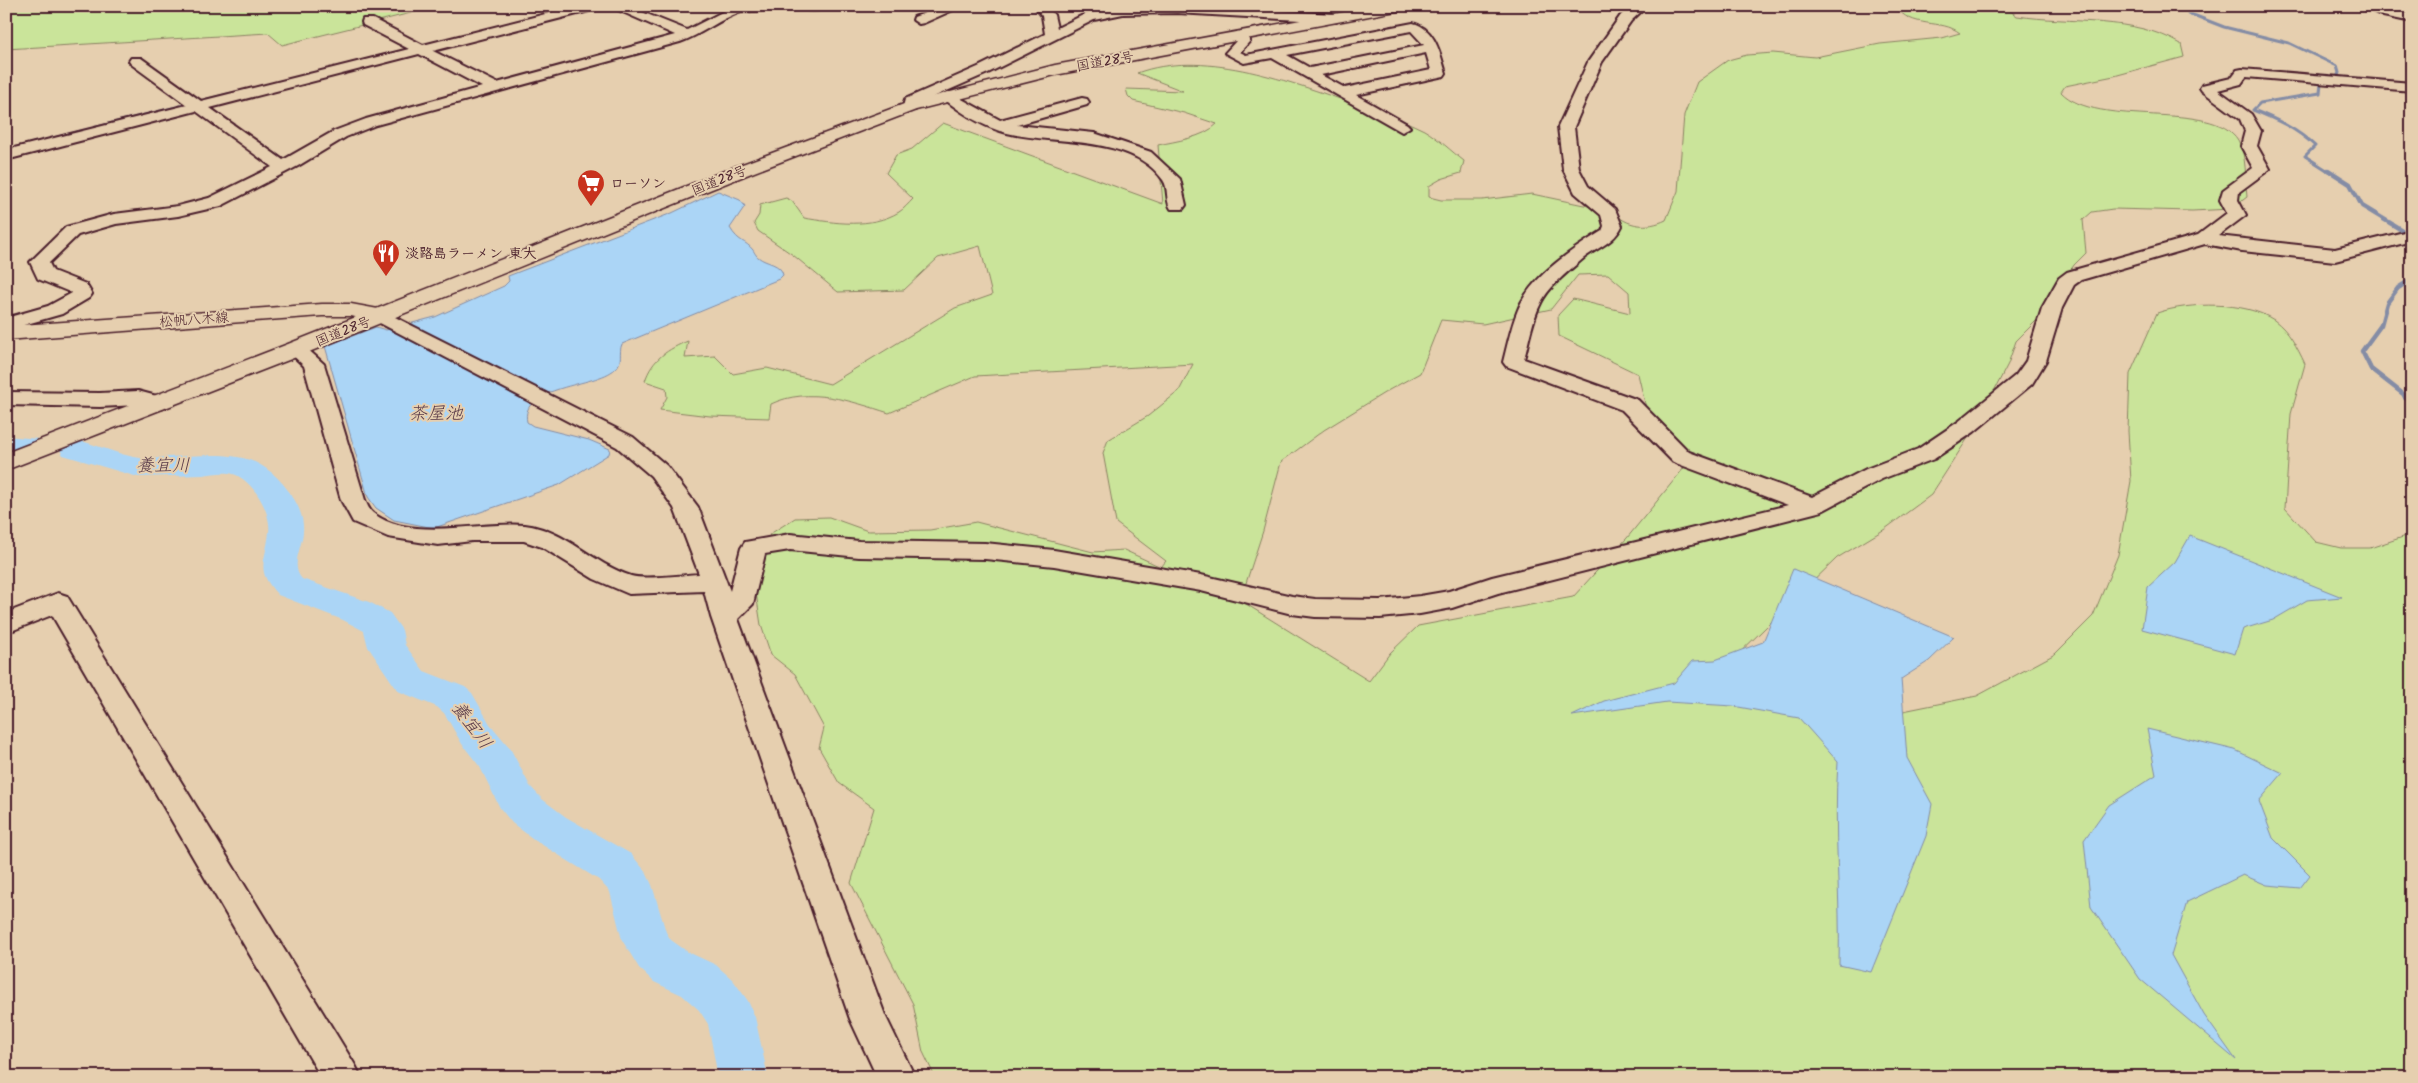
<svg xmlns="http://www.w3.org/2000/svg" width="2418" height="1083" font-family="Kalam,'Klee One',sans-serif">
	<style>
		.green { fill: #cae49a; stroke: #8a8262; fill-rule: evenodd }
		.water { fill: #abd5f6; stroke: #848ca5 }
		.lines { fill: none; stroke-linecap: round; stroke-linejoin: round }
		.stream-far2 { stroke: #848ca5; stroke-width: 3 }
		.stream-far1 { stroke: #848ca5; stroke-width: 4.5 }
		.stream { stroke: #848ca5; stroke-width: 5.5 }
		.river { fill: #abd5f6; fill-rule: evenodd }
		.minor-casing { stroke: #4a1f2b; stroke-width: 4 }
		.major-casing { stroke: #4a1f2b; stroke-width: 3 }
		.highway-casing { stroke: #4a1f2b; stroke-width: 3 }
		.minor { fill: #e6cfaf; fill-rule: evenodd }
		.major { fill: #e6cfaf; fill-rule: evenodd }
		.highway { fill: #e6cfaf; fill-rule: evenodd }
		.labels { text-anchor: middle; stroke-width: 4; stroke-linejoin: round; paint-order: stroke }
		.far-street-label { font-size: 14px; fill: #4a1f2b; stroke: #e6cfaf }
		.far-poi-label { font-size: 14px; font-weight: bold; fill: #4a1f2b; stroke: #e6cfaf; text-anchor: start }
		.water-label { font-size: 18px; font-style: italic; fill: #593a49; stroke: #e6cfaf }
	</style>
	<rect width="100%" height="100%" fill="#e6cfaf"/>
	<filter id="ink" filterUnits="userSpaceOnUse"><feTurbulence type="fractalNoise" baseFrequency=".02" numOctaves="2"/><feDisplacementMap in="SourceGraphic" scale="10" xChannelSelector="R" yChannelSelector="G"/><feConvolveMatrix kernelMatrix="1 2 1 2 8 2 1 2 1" color-interpolation-filters="sRGB"/></filter>
	<g filter="url(#ink)">
		<path class="green" d="M 6,6 L 439,6 L 282,45 L 268,33 L 6,49 Z
			M 1209,6 L 1372,6 L 1349,13 L 1311,14 Z
			M 1895,6 L 2011,6 L 2009,10 L 2017,16 C 2071,24 2134,16 2181,44 L 2184,57 L 2114,76 L 2065,86 L 2061,92 C 2097,130 2213,99 2238,140 C 2247,155 2245,180 2247,197 L 2231,209 L 2192,211 L 2113,209 L 2092,212 L 2083,220 L 2086,253 L 2074,265 L 2042,315 L 2016,341 L 2008,364 L 1977,424 L 1931,495 L 1885,529 L 1837,558 L 1729,663 L 1859,720 L 1977,696 L 2055,654 L 2093,616 L 2118,555 L 2131,481 L 2128,431 L 2130,374 L 2157,313 C 2189,302 2245,301 2274,320 C 2289,331 2297,347 2305,364 L 2291,414 L 2285,508 L 2316,542 L 2341,548 L 2370,548 L 2412,534 L 2412,1077 L 935,1077 L 923,1052 L 913,1004 L 851,883 L 874,808 L 839,783 L 819,748 L 824,728 L 795,674 L 771,655 L 761,625 L 756,593 L 760,561 L 770,534 L 795,518 L 829,517 L 868,531 L 930,530 L 976,522 L 1093,552 L 1124,550 L 1161,567 L 1166,561 L 1116,523 L 1103,453 L 1108,440 L 1148,416 L 1179,391 L 1193,364 L 975,376 L 889,413 C 851,401 809,386 771,404 L 769,418 L 710,416 L 660,410 L 667,397 L 666,388 L 645,381 C 652,359 668,349 688,341 L 685,358 L 715,356 L 733,374 L 767,368 L 830,384 L 955,308 L 992,295 L 980,246 L 938,258 L 904,290 L 838,292 L 793,255 L 758,231 L 754,223 L 759,215 L 760,205 L 786,198 L 792,201 L 804,218 C 834,223 871,229 899,212 C 904,209 909,203 913,199 L 886,173 L 896,155 L 912,149 L 943,123 L 1163,204 L 1158,145 C 1176,141 1203,138 1217,124 L 1184,113 L 1133,101 L 1128,96 L 1126,89 L 1183,91 L 1137,73 C 1201,49 1285,80 1346,101 C 1371,109 1400,118 1424,130 C 1438,138 1451,151 1464,161 L 1461,173 L 1441,179 L 1429,186 L 1429,197 L 1441,200 L 1482,200 L 1532,194 L 1612,211 C 1627,227 1647,229 1666,220 L 1678,191 L 1684,115 L 1697,82 L 1728,60 L 1747,55 L 1773,53 L 1815,57 L 1880,44 L 1942,38 L 1960,33 C 1941,18 1912,30 1895,6 ZM 1608,274 L 1629,292 L 1630,313 L 1573,299 L 1558,315 L 1559,336 L 1638,374 L 1647,412 L 1688,463 L 1627,538 L 1573,597 L 1418,626 L 1390,653 L 1369,681 L 1238,599 L 1246,583 L 1263,531 L 1281,462 L 1324,430 L 1389,390 L 1420,373 L 1441,320 L 1483,324 L 1551,309 L 1578,275 Z"/>
		<path class="water" d="M 718,191 L 740,200 L 745,206 L 730,228 C 739,243 745,240 753,250 C 753,250 757,257 758,257 C 766,264 781,263 783,275 L 779,279 L 622,344 C 618,353 624,361 615,369 C 596,387 519,385 527,422 L 533,426 L 589,440 L 610,449 L 609,454 L 559,485 L 434,528 L 394,520 L 376,508 L 368,497 L 325,346 L 376,327 L 386,330 L 435,317 L 504,286 L 509,281 L 508,276 L 672,213 Z
			M 2190,536 L 2342,597 L 2307,600 L 2273,620 L 2243,629 L 2235,654 L 2142,629 L 2148,587 L 2175,562 Z
			M 1793,569 L 1954,637 L 1929,661 L 1901,679 L 1907,758 L 1932,804 L 1926,836 L 1871,972 L 1839,965 C 1841,897 1833,830 1838,762 L 1799,718 L 1733,706 L 1667,702 L 1572,716 L 1604,701 L 1674,683 L 1693,661 L 1715,660 L 1763,642 Z
			M 2147,729 L 2235,750 L 2283,773 L 2259,801 L 2273,838 L 2310,875 L 2300,888 L 2267,885 L 2243,875 L 2187,902 L 2171,955 L 2204,1015 L 2236,1060 L 2140,979 L 2091,907 L 2084,840 L 2109,805 L 2156,775 Z"/>
		<g class="lines">
			<path class="stream-far2" d="M 2198,6 L 2188,13 L 2224,27 L 2289,43 L 2337,66 L 2339,73 L 2336,79 L 2321,83 L 2320,93 L 2260,103 L 2253,110 C 2276,119 2297,129 2315,146 L 2305,156 L 2330,172
				M 26,145 L 228,94"/>
			<path class="stream-far1" d="M 2328,170 L 2350,184 L 2362,206 L 2410,235
				M 2407,397 L 2371,369 L 2362,351 L 2381,325 L 2387,303 L 2398,288 L 2412,279"/>
			<path class="stream" d="M 2405,396 L 2412,401"/>
			<path class="river" d="M 6,436 L 39,439 L 43,446 L 39,453 L 28,455 L 6,454 Z
				M 74,439 C 96,444 118,455 140,458 C 148,460 158,458 166,457 C 222,455 260,445 294,499 C 300,509 304,520 303,532 C 302,548 290,566 302,579 L 369,602 L 390,613 L 402,630 L 405,645 L 424,671 L 465,687 L 472,693 L 490,724 L 510,748 L 530,786 L 542,799 L 566,817 L 631,854 L 646,872 L 652,885 L 666,932 L 671,940 L 688,952 L 716,965 L 733,980 L 748,1001 L 755,1017 L 768,1077 L 718,1077 L 708,1024 L 699,1010 L 682,995 L 654,982 L 639,968 L 622,940 L 610,892 L 599,880 L 536,841 L 512,823 L 500,808 L 480,767 L 462,744 L 444,713 L 437,707 L 398,691 L 368,647 L 364,631 L 343,620 L 278,595 C 254,569 266,562 269,532 C 272,512 251,476 229,473 C 221,472 211,474 203,475 C 181,476 160,476 138,477 L 63,455 L 59,448 L 63,441 Z"/>
			<g class="minor-casing">
				<path id="minor" d="M 577,6 L 599,6 L 597,9 L 433,51 L 497,83 L 675,35 L 609,6 L 627,6 L 687,30 L 734,6 L 772,6 C 765,13 751,10 741,12 C 721,18 701,35 680,42 L 376,125 L 346,137 L 298,166 L 221,206 L 178,216 L 116,224 L 78,235 L 49,263 L 53,271 L 86,284 L 92,294 L 89,298 L 62,314 L 6,330 L 6,318 L 48,306 L 72,293 L 38,279 L 30,262 L 66,227 L 114,214 L 178,206 L 209,198 L 272,167 L 196,111 L 6,160 L 6,150 L 187,105 L 131,64 L 129,61 L 131,58 L 141,58 L 201,101 L 409,49 L 363,25 L 362,22 L 363,19 L 373,19 L 423,45 ZM 419,54 L 482,87 L 366,119 L 334,131 L 283,160 L 210,108 Z
					M 798,6 L 828,6 C 821,12 805,12 798,6 Z
					M 944,6 L 962,6 L 924,23 L 919,24 L 913,20 L 914,17 Z
					M 1034,6 L 1047,6 L 1054,15 L 1057,28 L 1085,14 L 1123,6 L 1196,6 L 1336,14 L 1342,18 L 1336,22 L 1177,13 L 1123,14 L 1094,20 L 988,73 L 917,104 L 915,110 L 905,110 L 903,107 L 905,99 L 978,67 L 1045,34 L 1042,16 Z
					M 1633,6 L 1647,6 L 1631,21 L 1602,62 L 1574,127 L 1579,169 L 1588,186 L 1615,209 L 1622,226 C 1614,243 1598,247 1584,258 C 1570,270 1549,286 1541,303 C 1532,320 1529,341 1524,359 L 1638,400 L 1689,452 L 1812,497 L 1866,469 L 1918,449 L 1958,422 L 2016,375 L 2026,361 L 2042,308 L 2059,278 L 2067,272 L 2198,235 L 2227,213 L 2220,200 L 2223,190 L 2253,168 L 2241,146 L 2245,131 L 2240,119 L 2202,91 L 2200,88 L 2202,85 L 2231,78 L 2237,70 L 2242,69 L 2412,83 L 2412,91 L 2246,77 L 2241,84 L 2218,90 L 2251,114 L 2261,131 L 2257,146 L 2270,169 L 2239,192 L 2238,200 L 2246,215 L 2218,236 L 2335,249 L 2412,230 L 2412,241 L 2335,261 L 2242,251 L 2205,244 L 2081,280 L 2074,285 L 2062,308 L 2046,361 L 2032,384 L 1974,432 L 1934,459 L 1882,479 L 1822,511 L 1498,593 L 1452,608 L 1420,614 L 1380,618 L 1315,617 L 1292,614 L 1201,591 L 1054,566 L 985,559 L 859,557 L 790,550 L 765,554 L 753,604 L 738,619 L 885,1015 L 915,1077 L 877,1077 L 850,1019 L 711,617 L 704,591 L 629,594 L 594,579 L 542,547 L 524,541 L 472,541 L 438,545 L 388,537 L 353,522 L 341,500 L 304,366 L 286,349 L 289,345 L 296,343 L 303,345 L 324,364 L 365,500 C 367,504 369,510 373,513 C 409,542 482,521 525,525 C 566,530 593,564 631,576 C 644,580 683,575 699,574 L 674,508 L 651,476 L 617,447 L 374,320 L 371,316 L 374,312 L 381,310 L 633,437 L 667,466 L 698,507 L 730,591 L 741,548 L 745,542 L 790,534 L 859,541 L 985,543 L 1054,550 L 1201,575 L 1292,596 L 1315,599 L 1380,600 L 1420,596 L 1449,591 L 1492,577 L 1788,505 L 1673,462 L 1622,410 L 1506,366 L 1503,362 C 1508,343 1512,321 1521,303 C 1536,273 1575,248 1602,231 L 1604,226 L 1601,215 L 1575,193 L 1563,169 L 1558,127 L 1588,62 L 1621,15 Z
					M 2361,6 L 2380,6 L 2412,14 L 2412,22 L 2383,16 Z
					M 1413,23 C 1436,29 1440,54 1446,73 L 1444,76 L 1356,95 L 1407,124 L 1410,127 L 1402,132 L 1272,58 L 1244,63 L 1225,53 L 1236,41 L 1232,36 L 1239,32 L 1244,33 L 1250,41 L 1240,52 L 1246,55 ZM 1411,31 L 1424,45 L 1310,68 L 1287,55 ZM 1426,53 L 1431,70 L 1345,88 L 1321,75 Z
					M 949,92 L 1000,120 L 1082,98 L 1087,99 L 1089,102 L 1087,105 L 1017,125 L 1094,133 L 1151,152 L 1180,179 L 1186,205 L 1183,209 L 1171,209 C 1165,200 1169,188 1163,180 C 1131,134 1054,145 1007,133 C 983,127 963,114 944,99 L 942,96 L 944,93 Z
					M 138,391 L 164,398 L 167,403 L 164,408 L 156,410 L 137,405 L 100,407 L 6,405 L 6,392 L 100,393 Z
					M 58,593 L 67,596 L 355,1065 L 361,1077 L 321,1077 L 52,615 L 6,633 L 6,613 Z"/>
			</g>
			<g class="major-casing">
				<path id="major" d="M 322,304 L 351,304 L 389,311 L 392,316 L 389,321 L 381,323 L 351,316 L 322,316 L 6,340 L 6,326 Z"/>
			</g>
			<g class="highway-casing">
				<path id="highway" d="M 1377,6 L 1408,6 L 1401,10 L 1055,75 L 916,110 L 749,174 L 304,354 L 6,470 L 6,453 L 288,344 L 737,166 L 904,104 L 1055,65 Z"/>
			</g>
			<use href="#minor" class="minor"/>
			<use href="#major" class="major"/>
			<use href="#highway" class="highway"/>
		</g>
	</g>
	<defs>
		<g id="supermarket-pin" transform="scale(1.4375)"><path d="M0 17L-7.5 6A9.5 9.5 0 1 1 7.5 6Z" fill="#c8321e" stroke="#e6cfaf"/><path d="M-6-5.5h2.5l.6 2H6L4.5 2H-2.5L-4.4-4H-6ZM-1.5 3.2a1.3 1.3 0 1 0 .1 0ZM3 3.2a1.3 1.3 0 1 0 .1 0Z" fill="#fff"/></g>
		<g id="restaurant-pin" transform="scale(1.4375)"><path d="M0 17L-7.5 6A9.5 9.5 0 1 1 7.5 6Z" fill="#c8321e" stroke="#e6cfaf"/><path d="M-5-6h1v4h1v-4h1v4h1v-4h1v5L-1.5 .5V6h-2V.5L-5-1ZM5-6V6H3V1.5H1.5Q1.5-4 5-6Z" fill="#fff"/></g>
	</defs>
	<g fill-rule="evenodd">
		<use href="#supermarket-pin" x="591" y="183"/>
		<use href="#restaurant-pin" x="386" y="253"/>
	</g>
	<g class="labels">
		<g class="far-street-label">
			<text transform="translate(1105 61) rotate(-10)" y="5">国道28号</text>
			<text transform="translate(719 180) rotate(-22)" y="5">国道28号</text>
			<text transform="translate(194 319) rotate(-4)" y="5">松帆八木線</text>
			<text transform="translate(343 331) rotate(-22)" y="5">国道28号</text>
		</g>
		<g class="far-poi-label">
			<text x="610" y="188">ローソン</text>
			<text x="405" y="258">淡路島ラーメン 東大</text>
		</g>
		<g class="water-label">
			<text x="436" y="419">茶屋池</text>
			<text x="163" y="471">養宜川</text>
			<text transform="translate(472 725) rotate(53)" y="6">養宜川</text>
		</g>
	</g>
	<rect width="2418" height="1083" fill="none" stroke="#e6cfaf" stroke-width="25"/>
	<rect x="12" y="12" width="2393" height="1058" fill="none" stroke="#4a1f2b" stroke-width="2" filter="url(#ink)"/>
</svg>
